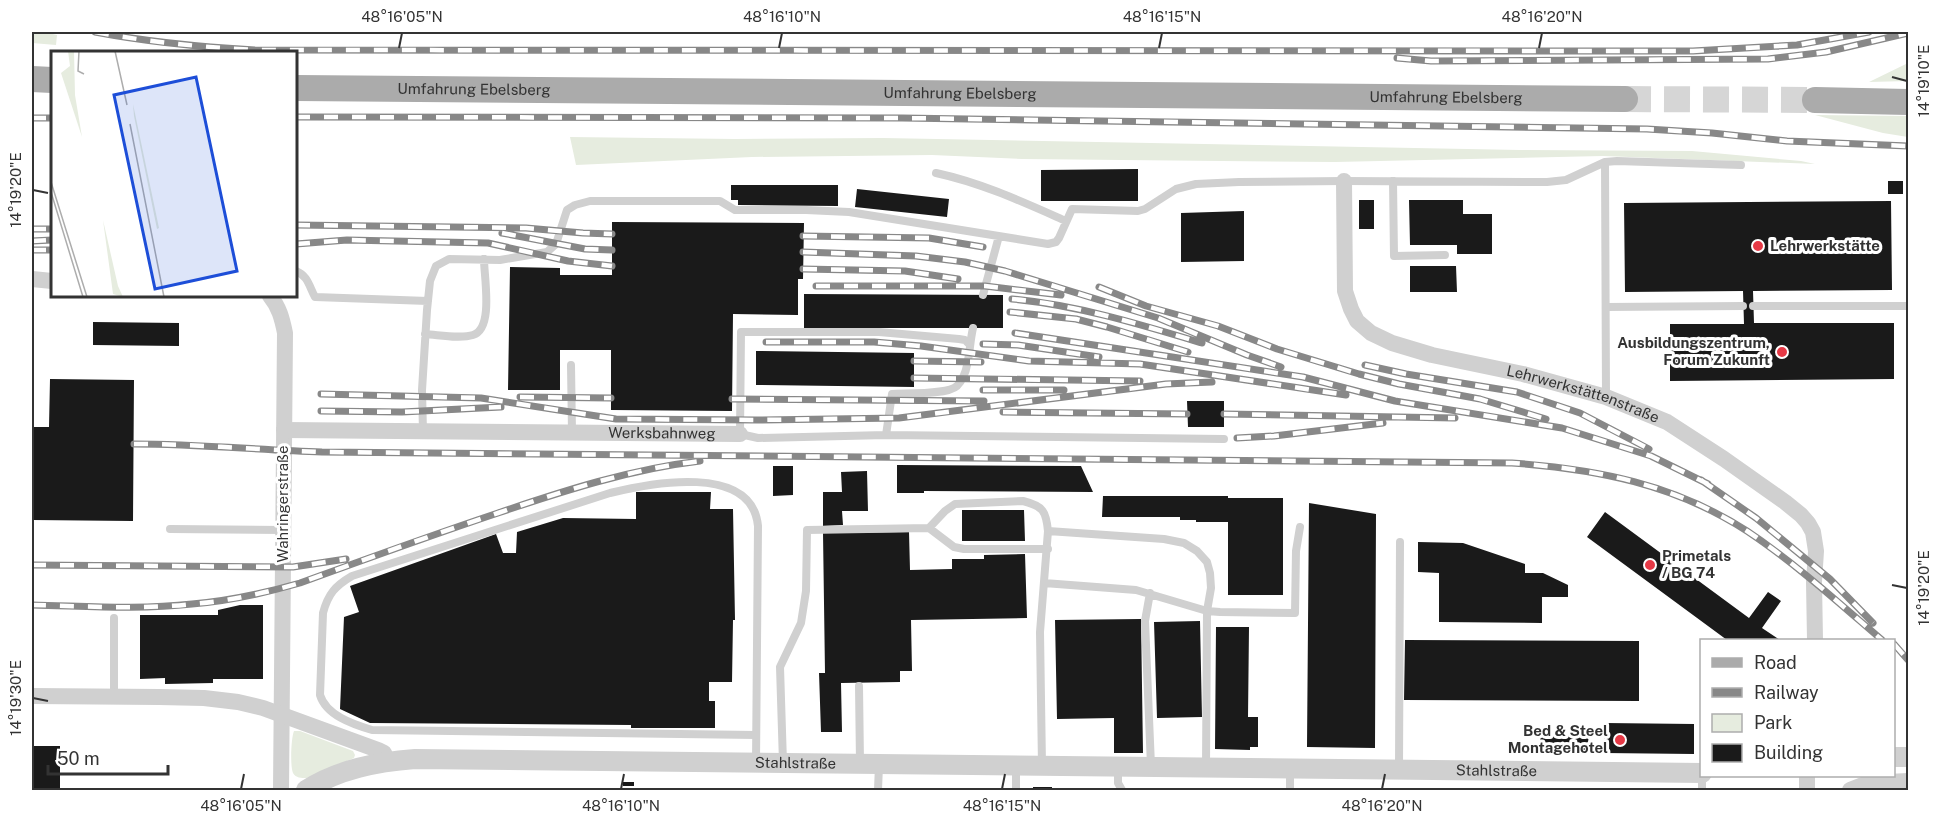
<svg xmlns="http://www.w3.org/2000/svg" width="1940" height="822" font-family="'Public Sans',sans-serif">
	<style>
		.green { fill: #e6ecdf }
		.building { fill: #1a1a1a }
		.lines { fill: none; stroke-linecap: round; stroke-linejoin: round }
		.primary-tunnel { stroke: #d6d6d6; stroke-width: 26; stroke-dasharray: 26 13; stroke-linecap: butt }
		.service { stroke: #d0d0d0; stroke-width: 8 }
		.minor { stroke: #d0d0d0; stroke-width: 16 }
		.tertiary { stroke: #d0d0d0; stroke-width: 20 }
		.primary { stroke: #ababab; stroke-width: 26 }
		.rail-casing { stroke: #888; stroke-width: 7 }
		.rail { stroke: #fff; stroke-width: 4.5; stroke-dasharray: 14; stroke-linecap: butt }
		.ticks { fill: none; stroke: #333; stroke-width: 2 }
		.poi-dot { fill: #e63946; stroke: #fff; stroke-width: 2 }
		.labels { text-anchor: middle; stroke-width: 6; stroke-linejoin: round; paint-order: stroke }
		.street-label { font-size: 15px; fill: #333; stroke: #fff }
		.poi-label { font-size: 15px; font-weight: bold; fill: #333; stroke: #fff; text-anchor: start }
		.inset-road { fill: none; stroke: #adadad; stroke-width: 1.5 }
		.view { fill: #1d4ed8; fill-opacity: 0.15; stroke: #1d4ed8; stroke-width: 3 }
		.inset-edge { fill: none; stroke: #333; stroke-width: 3 }
		.neatline { fill: none; stroke: #333; stroke-width: 2 }
		.ticks-label { font-size: 15px; text-anchor: middle; fill: #333 }
	</style>
	<rect width="100%" height="100%" fill="#fff"/>
	<path class="green" d="M 32,32 L 44,32 L 57,35 L 56,45 L 32,43 Z
		M 1908,63 L 1908,81 L 1869,82 Z
		M 1815,115 L 1908,116 L 1908,137 L 1883,133 Z
		M 570,137 L 735,139 L 883,138 L 1520,150 L 1692,151 L 1801,161 L 1815,164 L 1603,156 L 1335,162 L 1022,159 L 932,155 L 752,157 L 576,165 Z
		M 294,731 L 300,731 L 353,751 L 355,755 L 354,758 L 307,778 C 301,778 296,778 293,773 C 290,766 291,738 294,731 Z"/>
	<path class="building" d="M 1138,169 L 1138,201 L 1041,201 L 1041,170 Z
		M 1888,181 L 1903,181 L 1903,194 L 1888,194 Z
		M 731,185 L 838,185 L 838,206 L 738,205 L 738,200 L 731,200 Z
		M 857,189 L 949,199 L 947,217 L 855,207 Z
		M 1359,200 L 1374,200 L 1374,229 L 1359,229 Z
		M 1409,200 L 1463,200 L 1463,214 L 1492,214 L 1492,254 L 1457,254 L 1457,245 L 1410,245 Z
		M 1891,201 L 1892,290 L 1753,291 L 1754,323 L 1894,323 L 1894,379 L 1670,381 L 1670,324 L 1744,324 L 1743,291 L 1625,292 L 1624,203 Z
		M 1244,211 L 1244,261 L 1181,262 L 1181,213 Z
		M 612,222 L 804,223 L 803,279 L 798,279 L 798,315 L 733,314 L 732,411 L 611,410 L 611,350 L 560,350 L 560,390 L 508,390 L 510,267 L 560,268 L 560,275 L 612,275 Z
		M 1410,266 L 1456,266 L 1457,292 L 1410,292 Z
		M 804,294 L 1003,295 L 1003,328 L 804,328 Z
		M 93,322 L 179,323 L 179,346 L 93,345 Z
		M 756,351 L 914,353 L 914,387 L 756,385 Z
		M 50,379 L 134,380 L 133,521 L 32,520 L 32,427 L 49,427 Z
		M 1187,401 L 1224,401 L 1224,427 L 1188,427 Z
		M 897,465 L 1081,466 L 1093,492 L 924,491 L 924,493 L 897,493 Z
		M 773,466 L 793,466 L 793,495 L 773,496 Z
		M 867,471 L 868,511 L 842,511 L 843,525 L 823,526 L 823,492 L 842,492 L 841,472 Z
		M 636,492 L 711,492 L 710,509 L 733,509 L 735,620 L 733,620 L 732,682 L 709,682 L 709,701 L 715,701 L 715,728 L 631,728 L 631,725 L 370,723 L 340,709 L 344,617 L 359,612 L 350,586 L 496,534 L 503,553 L 516,553 L 517,532 L 563,518 L 636,519 Z
		M 1103,496 L 1228,496 L 1228,498 L 1283,498 L 1283,595 L 1228,595 L 1228,522 L 1196,522 L 1196,520 L 1180,520 L 1180,517 L 1102,517 Z
		M 1309,503 L 1376,514 L 1375,748 L 1307,747 Z
		M 962,510 L 1024,510 L 1025,541 L 962,541 Z
		M 1605,512 L 1749,618 L 1768,592 L 1781,601 L 1762,628 L 1780,640 L 1727,640 L 1587,537 Z
		M 909,532 L 910,570 L 952,569 L 952,559 L 984,559 L 984,555 L 1025,554 L 1027,618 L 911,620 L 912,671 L 900,671 L 900,682 L 841,683 L 842,732 L 821,732 L 819,673 L 825,673 L 823,533 Z
		M 1418,542 L 1463,543 L 1525,564 L 1525,573 L 1543,573 L 1568,585 L 1568,597 L 1542,597 L 1542,623 L 1439,622 L 1439,573 L 1418,572 Z
		M 240,605 L 263,605 L 263,679 L 213,679 L 213,683 L 165,684 L 165,678 L 140,679 L 140,615 L 218,615 L 218,610 Z
		M 1141,619 L 1143,753 L 1114,753 L 1114,718 L 1057,719 L 1055,620 Z
		M 1200,621 L 1202,717 L 1157,718 L 1154,622 Z
		M 1216,627 L 1249,627 L 1248,717 L 1258,717 L 1258,747 L 1250,747 L 1250,750 L 1215,749 Z
		M 1405,640 L 1639,641 L 1639,701 L 1404,700 Z
		M 1605,723 L 1694,724 L 1694,754 L 1604,753 Z
		M 1588,734 L 1589,751 L 1541,751 L 1540,735 Z
		M 32,746 L 60,746 L 60,790 L 32,790 Z
		M 623,782 L 634,782 L 634,786 L 623,786 Z
		M 1033,787 L 1052,787 L 1052,790 L 1033,790 Z"/>
	<g class="lines">
		<path class="primary-tunnel" d="M 1625,99 L 1815,100"/>
		<path class="service" d="M 1605,162 L 1606,397
			M 936,173 C 982,183 1023,202 1066,221
			M 1393,181 L 1394,256 L 1445,255
			M 296,271 C 308,276 309,286 315,297 L 428,301
			M 983,295 L 999,236
			M 1753,306 L 1908,306
			M 1606,307 L 1743,306
			M 425,334 C 440,335 460,339 473,335 C 494,329 484,277 484,259
			M 969,344 L 965,340 L 959,339 L 879,332 L 741,332 L 740,434 L 758,438 L 886,435 L 892,394 C 907,393 947,395 957,386 C 962,381 966,372 967,365 C 970,353 970,341 973,328
			M 571,365 L 572,433
			M 423,432 L 422,390 L 427,310 L 430,281 L 436,266 L 449,259 L 500,260 L 547,252 L 556,244 L 567,210 L 575,205 L 590,201 L 720,201 L 735,210 L 806,210 L 849,212 L 1048,244 L 1056,242 L 1059,238 L 1072,209 L 1138,211 L 1145,209 L 1176,189 L 1196,184 L 1239,182 L 1344,181 L 1547,182 L 1566,180 L 1605,162 L 1617,161 L 1741,165
			M 886,435 L 1224,439
			M 929,528 L 954,547 L 964,549 L 1048,549
			M 170,529 L 283,530
			M 1048,531 L 1164,539 L 1184,543 L 1197,551 L 1207,562 L 1210,573 L 1211,588 L 1207,611 L 1206,768
			M 1044,583 L 1136,590 L 1207,611 L 1220,612 L 1295,613 L 1296,551 L 1300,527
			M 1150,593 L 1145,621 L 1151,766
			M 859,686 L 860,763
			M 114,696 L 114,618
			M 756,763 L 758,526 C 752,463 650,483 610,493 L 352,576 C 335,586 328,594 323,613 L 320,695 C 326,715 352,724 372,730 L 756,735
			M 783,763 L 780,667 L 801,623 L 806,591 L 807,530 L 929,528 L 945,511 L 955,504 L 1023,501 C 1043,506 1046,511 1048,531 L 1040,632 L 1042,766
			M 1016,767 L 1016,790
			M 1118,767 L 1118,783 L 1122,790
			M 1399,769 L 1400,542
			M 878,790 L 879,765
			M 1290,790 L 1290,770
			M 1702,790 L 1702,776"/>
		<g class="minor">
			<path id="s1" d="M 1344,181 L 1345,291 L 1351,309 L 1357,321 L 1371,333 L 1392,343 L 1432,355 L 1523,374 L 1606,397 L 1667,422 L 1724,459 L 1785,502 L 1801,515 L 1808,523 L 1813,532 L 1816,551 L 1814,582 L 1815,640"/>
			<path d="M 32,279 L 52,281"/>
			<path d="M 270,296 C 279,307 282,318 285,333 L 281,790"/>
			<path id="s2" d="M 284,430 L 740,434"/>
			<path d="M 32,696 L 159,697 L 204,698 L 238,702 L 263,708 L 378,750 L 384,753 L 388,761"/>
			<path d="M 1807,790 L 1807,776"/>
			<path d="M 1850,790 L 1868,783 L 1908,781"/>
		</g>
		<g class="tertiary">
			<path d="M 1894,757 L 1908,757"/>
			<path id="s3" d="M 306,790 C 339,769 377,762 415,759 L 1702,773"/>
		</g>
		<g class="primary">
			<path d="M 32,79 L 52,80"/>
			<path id="s4" d="M 296,88 L 1625,99"/>
			<path d="M 1815,100 L 1908,102"/>
		</g>
		<g class="rail-casing">
			<path id="rail" d="M 95,32 C 148,42 201,47 255,50 L 1693,51 L 1797,45 L 1869,32
				M 1397,58 L 1431,61 L 1768,59 L 1826,52 L 1908,33
				M 296,117 L 902,118 L 1647,129 L 1712,133 L 1787,141 L 1908,146
				M 32,118 L 52,118
				M 296,225 L 526,228 L 583,233 L 612,234
				M 32,229 L 52,229
				M 502,233 L 585,249 L 612,250
				M 803,236 L 929,238 L 983,247
				M 32,241 L 52,240
				M 296,244 L 347,240 L 488,243 L 568,261 L 612,266
				M 32,250 L 52,250
				M 803,252 L 916,256 L 965,262 L 1005,271 L 1158,318 L 1247,355 L 1281,367
				M 803,269 L 905,271 L 958,279
				M 816,286 L 985,286 L 1061,295
				M 1099,287 L 1146,306 L 1218,326 L 1277,349 L 1359,374 L 1399,384 L 1480,399 L 1546,419
				M 1012,299 C 1077,305 1139,324 1202,343
				M 1010,312 L 1076,319 L 1107,327 L 1188,352
				M 1015,333 L 1303,377 L 1395,401 L 1562,428 L 1651,456 L 1708,484
				M 766,342 L 874,342 L 921,346 L 1029,361 L 1140,364 L 1346,395
				M 983,344 L 1018,345 L 1099,357
				M 914,361 L 981,362
				M 1365,365 L 1406,374 L 1517,392 L 1580,413 L 1649,449
				M 914,378 L 1140,381
				M 983,390 L 1064,390
				M 321,394 L 481,398 L 616,419 L 757,420 L 899,418 L 1166,384 L 1212,382
				M 520,397 L 611,398
				M 732,399 L 984,401
				M 321,411 L 402,412 L 501,407
				M 1003,412 L 1187,414
				M 1224,414 L 1455,418
				M 1237,438 L 1274,436 L 1383,423
				M 134,444 C 197,444 259,450 322,452 L 1512,463 C 1597,469 1674,484 1747,531 C 1795,563 1839,603 1882,640
				M 1701,480 L 1756,518 L 1830,579 L 1873,623
				M 32,565 L 293,567 L 346,559
				M 32,605 C 85,606 139,610 192,604 C 229,601 265,593 300,583 C 366,559 432,535 498,513 C 563,491 631,469 700,461
				M 1894,644 L 1908,660"/>
		</g>
		<use href="#rail" class="rail"/>
	</g>
	<path class="ticks" d="M 399,48 L 402,33M 779,48 L 782,33M 1159,48 L 1162,33M 1539,48 L 1542,33M 1892,77 L 1907,81M 33,190 L 48,193M 1892,585 L 1907,588M 33,698 L 48,701M 241,789 L 244,774M 621,789 L 624,774M 1002,789 L 1005,774M 1382,789 L 1385,774"/>
	<g class="poi-dot">
		<circle cx="1758" cy="246" r="6"/>
		<circle cx="1782" cy="352" r="6"/>
		<circle cx="1650" cy="565" r="6"/>
		<circle cx="1620" cy="740" r="6"/>
	</g>
	<g class="labels">
		<g class="street-label">
			<text dy="5" stroke="none"><textPath href="#s4" startOffset="178">Umfahrung Ebelsberg</textPath></text>
			<text dy="5" stroke="none"><textPath href="#s4" startOffset="664">Umfahrung Ebelsberg</textPath></text>
			<text dy="5" stroke="none"><textPath href="#s4" startOffset="1150">Umfahrung Ebelsberg</textPath></text>
			<text dy="5" stroke="none"><textPath href="#s1" startOffset="382">Lehrwerkstättenstraße</textPath></text>
			<text dy="5" stroke="none"><textPath href="#s2" startOffset="378">Werksbahnweg</textPath></text>
			<text transform="translate(283 504) rotate(-90)" y="5">Wahringerstraße</text>
			<text dy="5" stroke="none"><textPath href="#s3" startOffset="495">Stahlstraße</textPath></text>
			<text dy="5" stroke="none"><textPath href="#s3" startOffset="1196">Stahlstraße</textPath></text>
		</g>
		<g class="poi-label">
			<text x="1770" y="251">Lehrwerkstätte</text>
			<text x="1770" y="348" text-anchor="end">Ausbildungszentrum,<tspan x="1770" dy="17">Forum Zukunft</tspan></text>
			<text x="1662" y="561">Primetals<tspan x="1662" dy="17">/ BG 74</tspan></text>
			<text x="1608" y="736" text-anchor="end">Bed &amp; Steel<tspan x="1608" dy="17">Montagehotel</tspan></text>
		</g>
	</g>
	<g transform="translate(51 51)">
		<rect width="246" height="246" fill="#fff"/>
		<path d="M 17,0 L 23,0 L 24,44 L 31,86 L 10,22 L 19,15 ZM 82,53 L 108,177 L 106,178 L 83,65 ZM 52,169 L 67,235 L 72,246 L 62,243 Z" fill="#e6ecdf"/>
		<path class="inset-road" d="M 28,0 L 27,20 L 33,23M 64,0 L 76,54M 79,73 L 113,246M 0,131 L 36,246M 0,141 L 32,246"/>
		<path class="view" d="M 145,26 L 186,220 L 104,238 L 63,44 Z"/>
		<rect width="246" height="246" class="inset-edge"/>
	</g>
	<rect width="1940" height="822" fill="none" stroke="#ffffff" stroke-width="66"/>
	<rect x="1700" y="639" width="195" height="138" fill="#ffffff" stroke="#adadad" stroke-width="1.5"/>
	<rect x="1712" y="658" width="30" height="9" fill="#ababab" stroke="#adadad" stroke-width="1.5"/>
	<text x="1754" y="669" font-size="18" fill="#333333">Road</text>
	<rect x="1712" y="688" width="30" height="9" fill="#888888" stroke="#adadad" stroke-width="1.5"/>
	<text x="1754" y="699" font-size="18" fill="#333333">Railway</text>
	<rect x="1712" y="714" width="30" height="18" fill="#e6ecdf" stroke="#adadad" stroke-width="1.5"/>
	<text x="1754" y="729" font-size="18" fill="#333333">Park</text>
	<rect x="1712" y="744" width="30" height="18" fill="#1a1a1a" stroke="#adadad" stroke-width="1.5"/>
	<text x="1754" y="759" font-size="18" fill="#333333">Building</text>
	<path d="M48 765v9h120v-9" fill="none" stroke="#333333" stroke-width="3"/>
	<text x="57" y="765" font-size="18" fill="#333333" stroke="#ffffff" stroke-width="4.5" paint-order="stroke">50 m</text>
	<rect x="33" y="33" width="1874" height="756" class="neatline"/>
	<g class="ticks-label">
		<text x="402" y="22">48°16'05"N</text>
		<text x="782" y="22">48°16'10"N</text>
		<text x="1162" y="22">48°16'15"N</text>
		<text x="1542" y="22">48°16'20"N</text>
		<text transform="translate(1924 81) rotate(-90)" y="5">14°19'10"E</text>
		<text transform="translate(16 190) rotate(-90)" y="5">14°19'20"E</text>
		<text transform="translate(1924 588) rotate(-90)" y="5">14°19'20"E</text>
		<text transform="translate(16 698) rotate(-90)" y="5">14°19'30"E</text>
		<text x="241" y="811">48°16'05"N</text>
		<text x="621" y="811">48°16'10"N</text>
		<text x="1002" y="811">48°16'15"N</text>
		<text x="1382" y="811">48°16'20"N</text>
	</g>
</svg>
